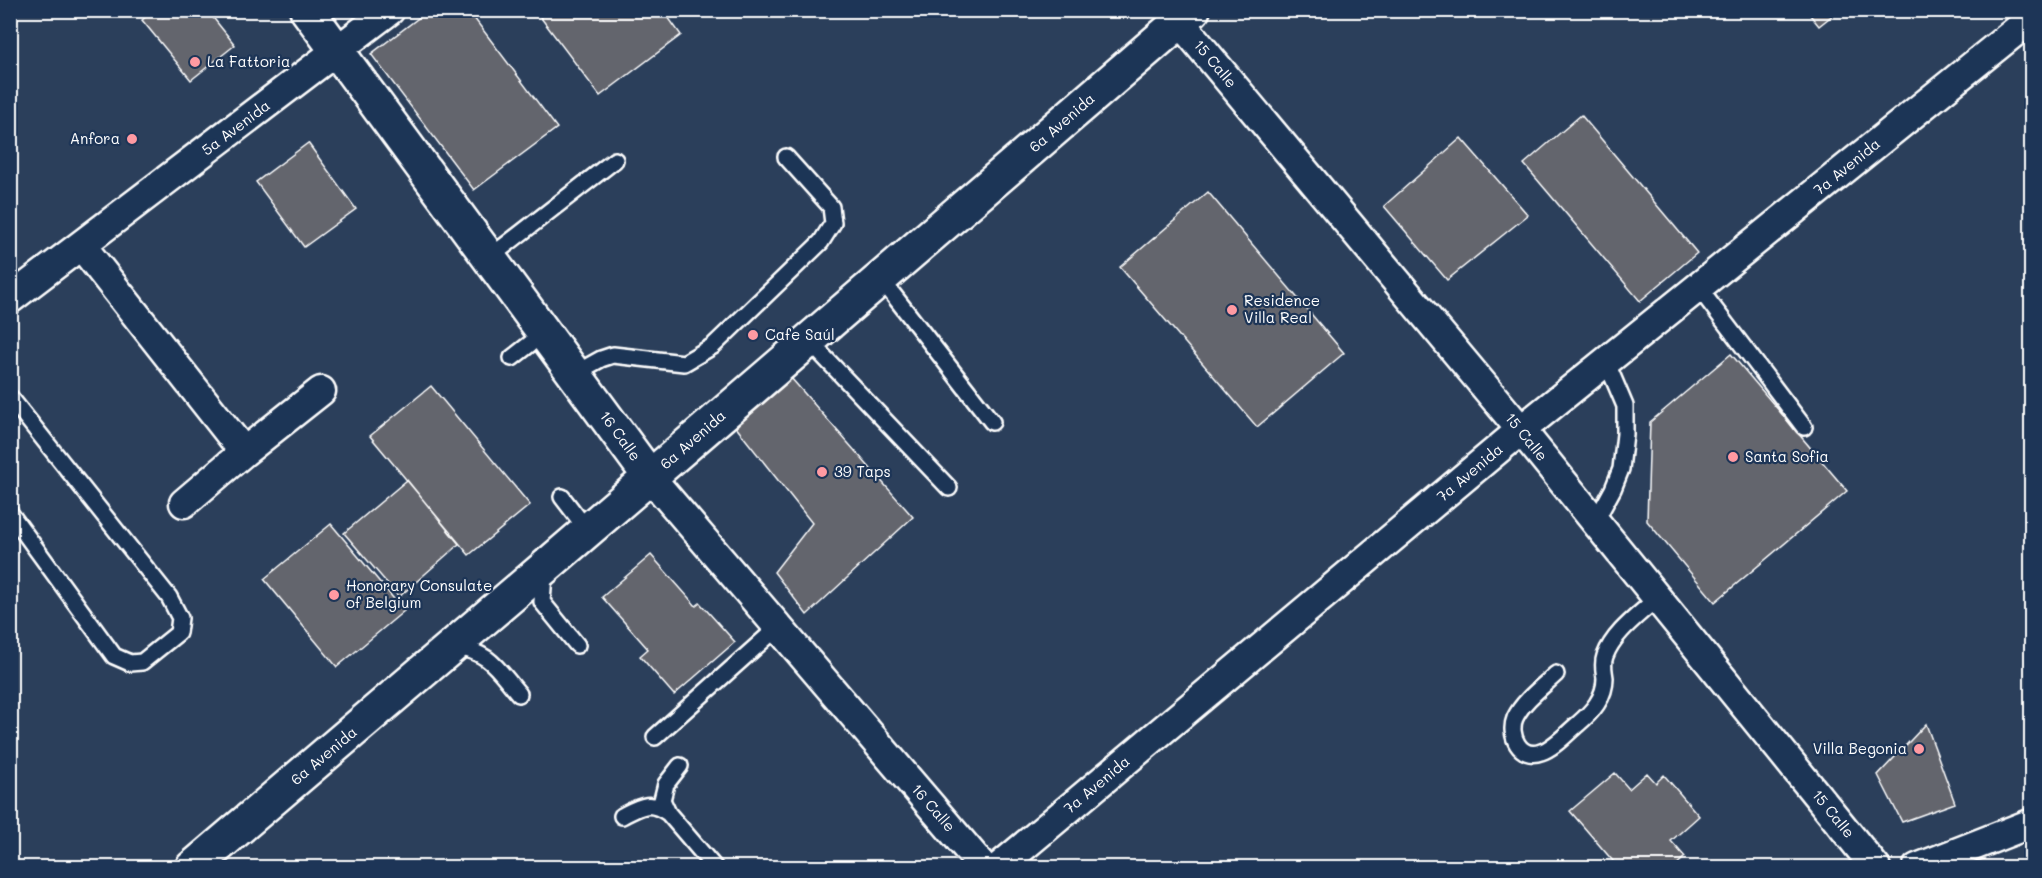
<svg xmlns="http://www.w3.org/2000/svg" width="2042" height="878" font-family="Mali,sans-serif">
	<style>
		.building { fill: #64656d; stroke: #fff; stroke-width: 1.5 }
		.lines { fill: none; stroke-linecap: round; stroke-linejoin: round }
		.lane-casing { stroke: #fff; stroke-width: 20 }
		.street-casing { stroke: #fff; stroke-width: 33 }
		.secondary-casing { stroke: #fff; stroke-width: 38 }
		.lane { stroke: #1d3557; stroke-width: 15 }
		.street { stroke: #1d3557; stroke-width: 28 }
		.secondary { stroke: #1d3557; stroke-width: 33 }
		.poi-dot { fill: #ff9aa2; stroke: #1d3557; stroke-width: 2 }
		.labels { text-anchor: middle; stroke-width: 4.5; stroke-linejoin: round; paint-order: stroke }
		.poi-label { font-size: 15px; fill: #fff; stroke: #1d3557; text-anchor: start }
		.street-label { font-size: 15px; fill: #fff; stroke: #1d3557 }
	</style>
	<rect width="100%" height="100%" fill="#2b3f5b"/>
	<filter id="ink" filterUnits="userSpaceOnUse"><feTurbulence type="fractalNoise" baseFrequency=".0167" numOctaves="2"/><feDisplacementMap in="SourceGraphic" scale="12" xChannelSelector="R" yChannelSelector="G"/><feConvolveMatrix kernelMatrix="1 2 1 2 8 2 1 2 1" color-interpolation-filters="sRGB"/></filter>
	<g filter="url(#ink)">
		<path class="building" d="M 154,10 L 207,10 L 235,45 L 191,80 L 142,20 Z
			M 429,10 L 468,10 L 557,128 L 474,190 L 371,54 Z
			M 535,10 L 663,10 L 681,35 L 600,96 Z
			M 1806,10 L 1839,10 L 1819,26 Z
			M 1581,115 L 1697,253 L 1640,301 L 1524,164 Z
			M 1461,138 L 1528,215 L 1447,280 L 1384,206 Z
			M 308,143 L 356,209 L 304,247 L 256,182 Z
			M 1208,192 L 1344,353 L 1257,427 L 1120,267 Z
			M 1731,354 L 1847,491 L 1715,602 L 1647,521 L 1650,422 Z
			M 791,378 L 913,517 L 807,615 L 774,572 L 812,523 L 735,426 Z
			M 431,386 L 530,505 L 469,555 L 370,436 Z
			M 407,480 L 459,544 L 399,597 L 344,533 Z
			M 331,524 L 404,611 L 337,667 L 264,579 Z
			M 651,555 L 696,606 L 700,603 L 735,642 L 674,695 L 640,656 L 648,649 L 602,597 Z
			M 1926,724 L 1955,803 L 1902,822 L 1878,775 Z
			M 1615,773 L 1629,789 L 1647,773 L 1656,783 L 1664,775 L 1699,816 L 1671,841 L 1685,857 L 1673,868 L 1619,868 L 1570,811 Z"/>
		<g class="lines">
			<g class="lane-casing">
				<path id="lane" d="M 489,258 L 615,160
					M 881,279 L 992,422
					M 1698,287 L 1804,427
					M 809,341 L 949,488
					M 512,358 L 544,333
					M 574,374 L 601,359 L 613,355 L 684,363 L 713,346 L 821,242 L 833,223 L 831,207 L 786,157
					M 10,397 L 169,597 L 180,618 L 178,633 L 142,662 L 130,663 L 114,656 L 10,513
					M 562,497 L 588,531
					M 1595,522 L 1613,489 L 1621,469 L 1625,434 L 1625,406 L 1606,361
					M 544,574 L 542,602 L 577,645
					M 454,646 C 492,654 495,666 519,694
					M 1556,674 C 1542,687 1523,701 1515,718 C 1508,735 1520,760 1541,752 C 1554,748 1567,733 1578,724 C 1592,712 1605,698 1605,678 C 1604,670 1602,664 1605,656 C 1614,632 1639,615 1657,598
					M 655,737 L 778,627
					M 680,766 L 666,784 L 662,800 L 668,813 L 715,868
					M 622,816 C 641,806 649,800 668,813"/>
			</g>
			<g class="street-casing">
				<path id="street" d="M 1180,22 L 1521,430 L 1876,868
					M 81,245 L 244,452 L 321,391
					M 10,299 L 390,10
					M 650,477 L 984,868
					M 184,503 L 244,452
					M 998,868 L 1521,430 L 2032,18
					M 1917,868 L 2032,823"/>
			</g>
			<g class="secondary-casing">
				<path id="secondary" d="M 307,10 L 650,477
					M 192,868 L 544,568 L 1193,10"/>
			</g>
			<use href="#lane" class="lane"/>
			<use href="#street" class="street"/>
			<use href="#secondary" class="secondary"/>
		</g>
	</g>
	<g class="poi-dot">
		<circle cx="195" cy="62" r="6"/>
		<circle cx="132" cy="139" r="6"/>
		<circle cx="1232" cy="310" r="6"/>
		<circle cx="753" cy="335" r="6"/>
		<circle cx="1733" cy="457" r="6"/>
		<circle cx="822" cy="472" r="6"/>
		<circle cx="334" cy="595" r="6"/>
		<circle cx="1919" cy="749" r="6"/>
	</g>
	<g class="labels">
		<g class="poi-label">
			<text x="207" y="67">La Fattoria</text>
			<text x="120" y="144" text-anchor="end">Anfora</text>
			<text x="1244" y="306">Residence<tspan x="1244" dy="17">Villa Real</tspan></text>
			<text x="765" y="340">Cafe Saúl</text>
			<text x="1745" y="462">Santa Sofia</text>
			<text x="834" y="477">39 Taps</text>
			<text x="346" y="591">Honorary Consulate<tspan x="346" dy="17">of Belgium</tspan></text>
			<text x="1907" y="754" text-anchor="end">Villa Begonia</text>
		</g>
		<g class="street-label">
			<text transform="translate(1215 64) rotate(50)" y="5">15 Calle</text>
			<text transform="translate(1062 123) rotate(-41)" y="5">6a Avenida</text>
			<text transform="translate(236 128) rotate(-37)" y="5">5a Avenida</text>
			<text transform="translate(1847 167) rotate(-39)" y="5">7a Avenida</text>
			<text transform="translate(620 436) rotate(54)" y="5">16 Calle</text>
			<text transform="translate(1526 437) rotate(51)" y="5">15 Calle</text>
			<text transform="translate(693 440) rotate(-41)" y="5">6a Avenida</text>
			<text transform="translate(1470 473) rotate(-40)" y="5">7a Avenida</text>
			<text transform="translate(324 756) rotate(-40)" y="5">6a Avenida</text>
			<text transform="translate(1097 785) rotate(-40)" y="5">7a Avenida</text>
			<text transform="translate(933 808) rotate(49)" y="5">16 Calle</text>
			<text transform="translate(1833 814) rotate(51)" y="5">15 Calle</text>
		</g>
	</g>
	<rect width="2042" height="878" fill="none" stroke="#1d3557" stroke-width="36"/>
	<rect x="18" y="18" width="2006" height="842" fill="none" stroke="#fff" stroke-width="2" filter="url(#ink)"/>
</svg>
